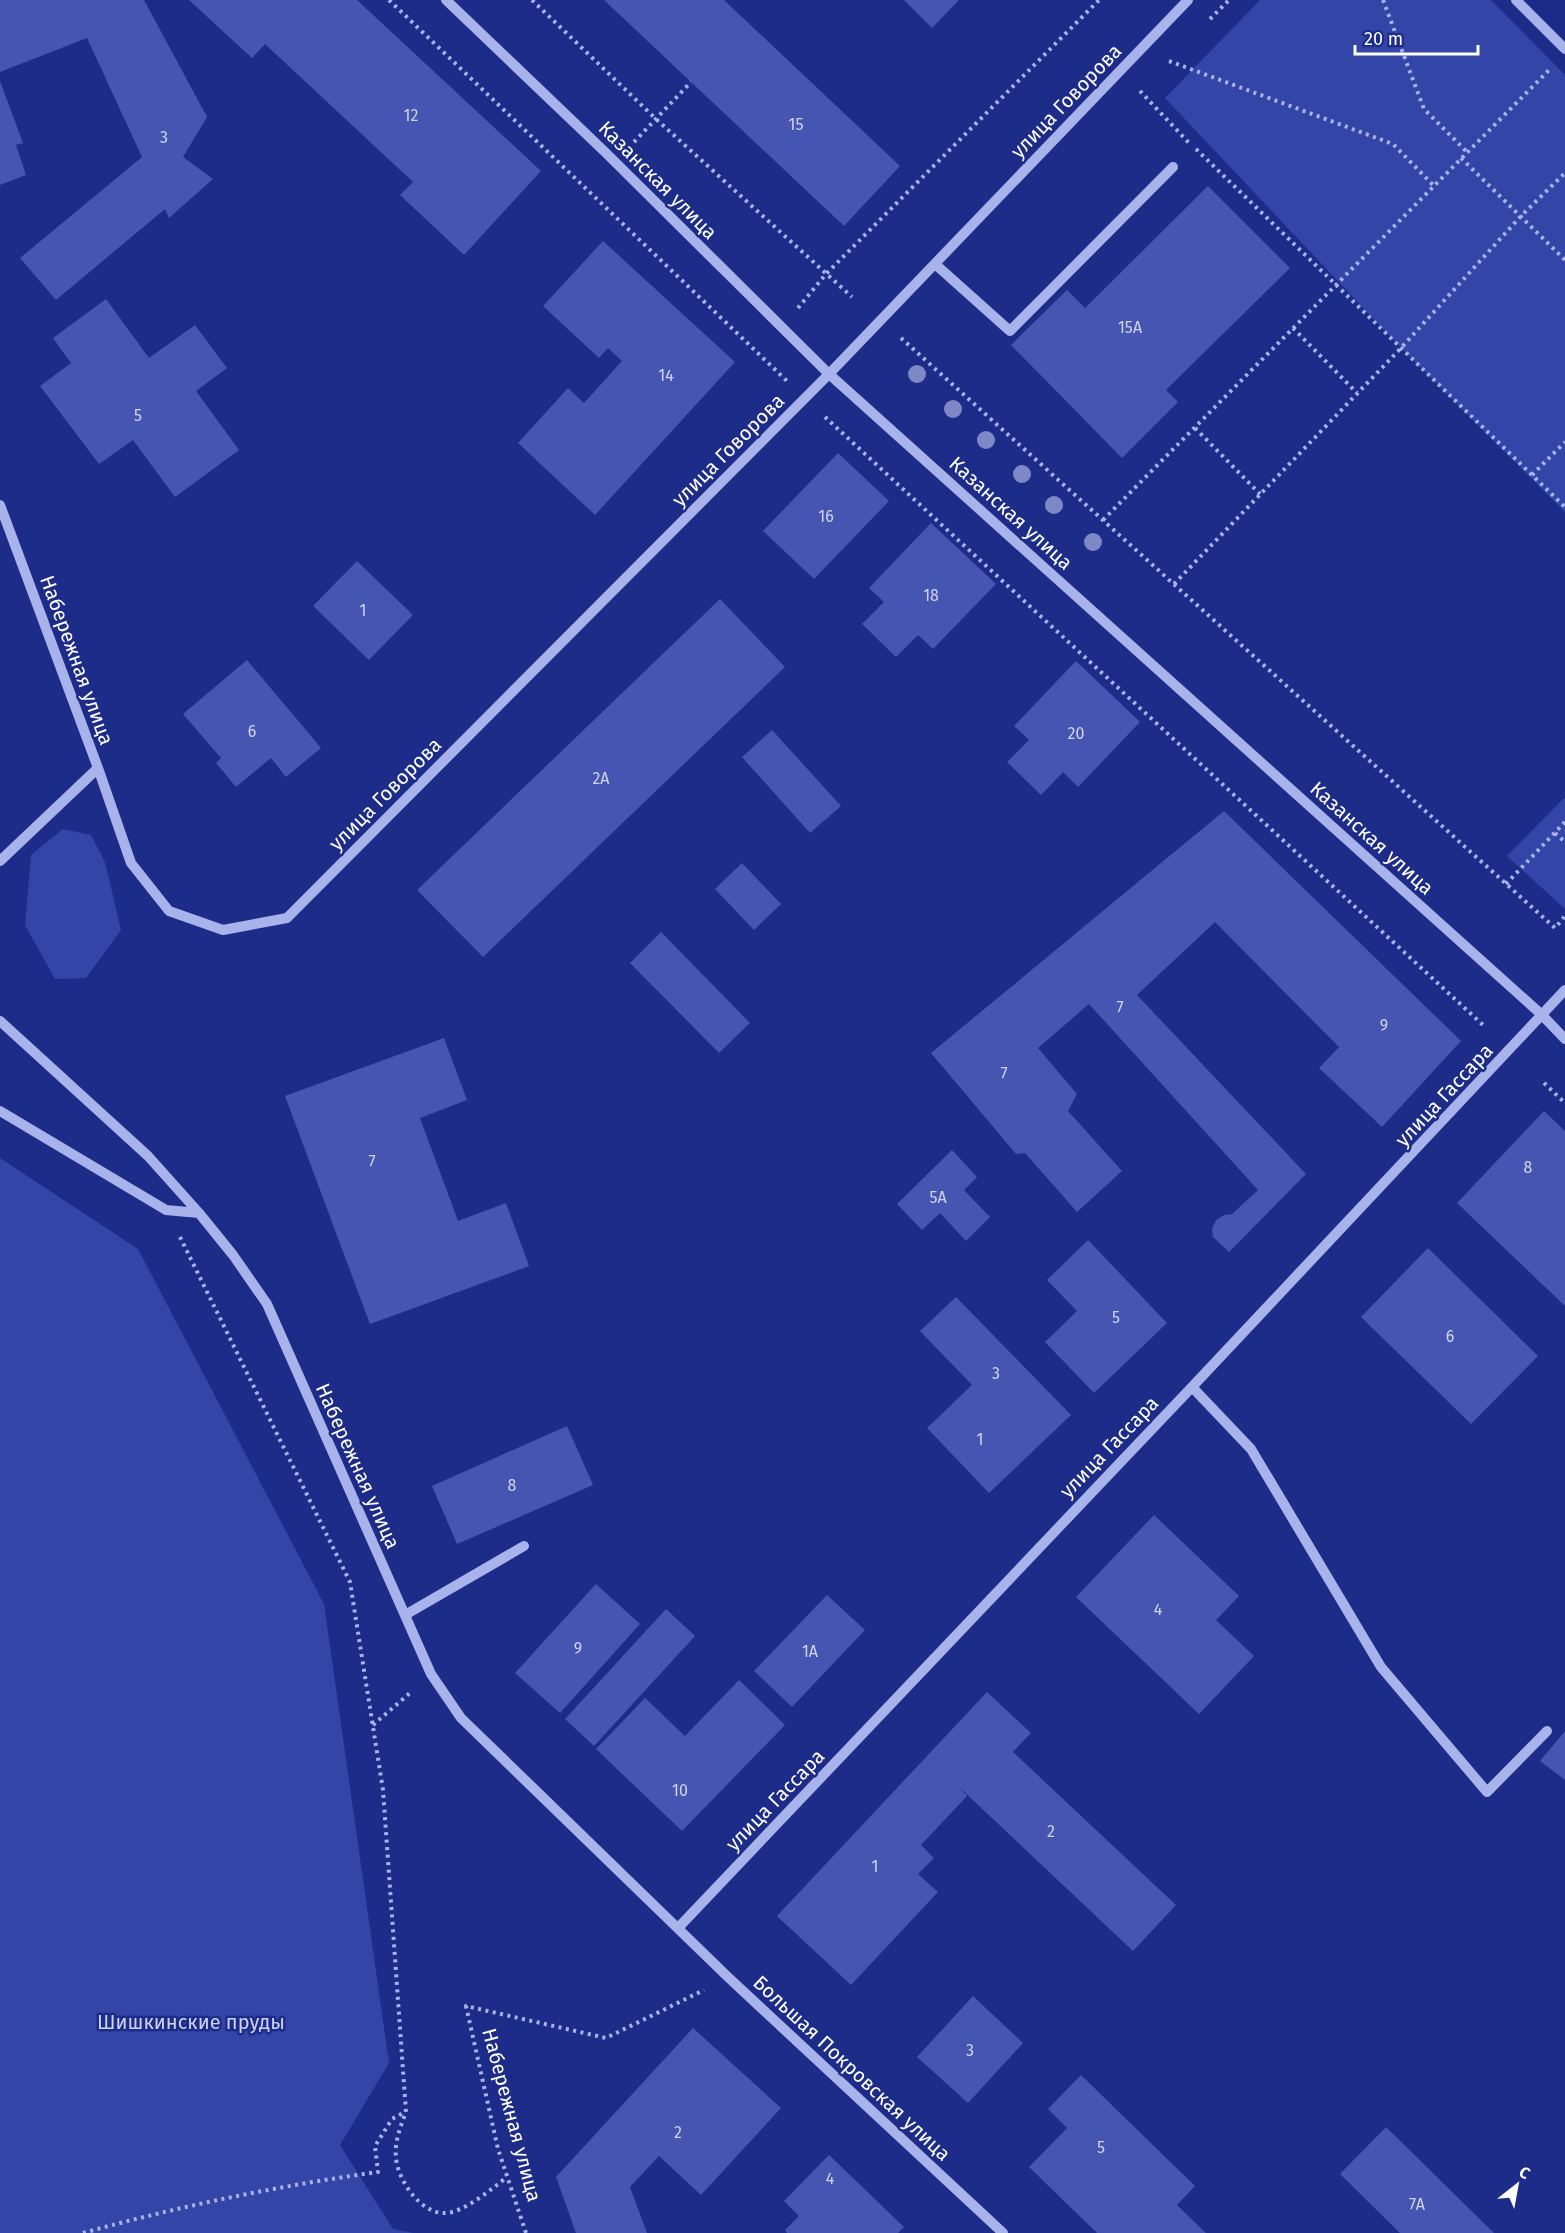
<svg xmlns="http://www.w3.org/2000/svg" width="1565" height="2233" font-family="'Fira Sans',sans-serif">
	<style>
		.green { fill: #3445a8 }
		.building { fill: #4655b1 }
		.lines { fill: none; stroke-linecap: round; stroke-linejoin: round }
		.path { stroke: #a8b2eb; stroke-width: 4; stroke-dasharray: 3 4.5; stroke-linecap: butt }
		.minor { stroke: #a8b2eb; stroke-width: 10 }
		.tree { fill: #7e88c6 }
		.labels { text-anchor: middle; stroke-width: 5; stroke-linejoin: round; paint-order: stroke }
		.number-label { font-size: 16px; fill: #d1d4ec }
		.street-label { font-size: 20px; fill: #fff; stroke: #1e2c89 }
		.park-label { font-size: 20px; fill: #cdd4f8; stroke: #1e2c89 }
	</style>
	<rect width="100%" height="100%" fill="#1e2c89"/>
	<path class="green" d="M 1260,0 L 1491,0 L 1565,75 L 1565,512 L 1401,348 L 1165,98 Z
		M 1565,797 L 1565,909 L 1507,856 Z
		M 63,829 L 91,835 L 105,862 L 121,930 L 86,978 L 55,979 L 25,925 L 31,855 Z
		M 0,1158 L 138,1249 L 324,1604 L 389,2063 L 340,2145 L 393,2229 L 413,2233 L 0,2233 Z"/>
	<path class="building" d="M 0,0 L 144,0 L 207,117 L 183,157 L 213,179 L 169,218 L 165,209 L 56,300 L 20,258 L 142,157 L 87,38 L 0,72 Z
		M 189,0 L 357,0 L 541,171 L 464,255 L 400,195 L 413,182 L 265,44 L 252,58 Z
		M 604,0 L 724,0 L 900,166 L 844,226 Z
		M 904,0 L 959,0 L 932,28 Z
		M 0,81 L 23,143 L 16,145 L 26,175 L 0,185 Z
		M 1208,186 L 1290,268 L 1166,390 L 1178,402 L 1122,458 L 1011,345 L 1067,290 L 1085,308 Z
		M 603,241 L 735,362 L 595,515 L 518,443 L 568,388 L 584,403 L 622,361 L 608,348 L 599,358 L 543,306 Z
		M 106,299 L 149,358 L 195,325 L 227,368 L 196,391 L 239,450 L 175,497 L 133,440 L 99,464 L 40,386 L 71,363 L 53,338 Z
		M 838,453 L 889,501 L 814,579 L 763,531 Z
		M 931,523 L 996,584 L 933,649 L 918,635 L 896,657 L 862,624 L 884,602 L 869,588 Z
		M 357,561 L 413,615 L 369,660 L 313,606 Z
		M 720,599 L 785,667 L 483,957 L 417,890 Z
		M 247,660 L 321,748 L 286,777 L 271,758 L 236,787 L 216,763 L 221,758 L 183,714 Z
		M 1076,661 L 1140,722 L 1078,787 L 1063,772 L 1041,795 L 1007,762 L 1029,740 L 1014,726 Z
		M 772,730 L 841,806 L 810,833 L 742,757 Z
		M 1224,811 L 1461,1041 L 1382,1127 L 1319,1068 L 1339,1047 L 1215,922 L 1137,995 L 1306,1174 L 1229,1252 L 1213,1237 L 1212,1229 L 1216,1220 L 1224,1215 L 1232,1214 L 1258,1190 L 1089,1004 L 1038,1048 L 1077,1094 L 1068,1111 L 1122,1171 L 1077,1212 L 1025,1153 L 1016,1154 L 931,1053 Z
		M 742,863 L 781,904 L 754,930 L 715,889 Z
		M 661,932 L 750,1023 L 719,1053 L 630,963 Z
		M 444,1038 L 467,1100 L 420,1118 L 458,1221 L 506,1203 L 529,1266 L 370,1324 L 285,1096 Z
		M 1544,1111 L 1565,1131 L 1565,1306 L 1457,1203 Z
		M 952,1150 L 977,1177 L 964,1190 L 990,1217 L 966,1241 L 940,1213 L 922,1230 L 897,1204 Z
		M 1088,1240 L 1167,1323 L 1094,1393 L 1045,1342 L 1077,1311 L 1047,1280 Z
		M 1428,1248 L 1538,1356 L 1471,1424 L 1361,1317 Z
		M 956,1297 L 1071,1415 L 989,1493 L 927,1428 L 972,1385 L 920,1331 Z
		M 567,1426 L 593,1485 L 457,1544 L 432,1486 Z
		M 1154,1515 L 1239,1596 L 1216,1620 L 1254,1656 L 1199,1714 L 1076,1597 Z
		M 596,1584 L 640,1624 L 560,1713 L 515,1673 Z
		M 827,1595 L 865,1630 L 792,1707 L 754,1671 Z
		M 666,1609 L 695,1636 L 594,1746 L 565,1719 Z
		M 739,1680 L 785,1725 L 682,1831 L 596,1749 L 645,1698 L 685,1736 Z
		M 987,1692 L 1031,1733 L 1013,1752 L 1176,1905 L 1133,1951 L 959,1787 L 967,1796 L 921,1845 L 934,1858 L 918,1874 L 938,1892 L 851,1985 L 777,1916 Z
		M 1565,1731 L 1565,1780 L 1540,1761 Z
		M 973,1996 L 1023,2043 L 968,2103 L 917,2057 Z
		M 693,2028 L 781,2108 L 701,2195 L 659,2156 L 630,2187 L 647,2233 L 576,2233 L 556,2177 Z
		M 1081,2075 L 1195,2186 L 1177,2205 L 1206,2233 L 1097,2233 L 1029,2167 L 1067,2128 L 1048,2109 Z
		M 1386,2127 L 1494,2233 L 1400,2233 L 1340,2174 Z
		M 829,2155 L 904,2227 L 898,2233 L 787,2233 L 785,2230 L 799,2216 L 784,2201 Z"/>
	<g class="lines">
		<path class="path" d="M 389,0 L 787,381
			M 532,0 L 656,119 L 852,297
			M 1383,0 L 1424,109 L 1467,152
			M 1210,19 L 1229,0
			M 1169,61 L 1393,144 L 1434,186
			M 1140,91 L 1190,144
			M 634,142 L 691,82
			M 1196,149 L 1565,507
			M 1461,158 L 1565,260
			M 798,308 L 826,274 L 1099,0
			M 1293,328 L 1357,393
			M 901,338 L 1555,928 L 1565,916
			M 825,417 L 1483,1025
			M 1195,428 L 1260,494
			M 1532,475 L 1565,442
			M 1103,520 L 1550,69
			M 1174,584 L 1401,348 L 1521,216 L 1565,173
			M 1555,833 L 1565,842
			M 1506,884 L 1565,822
			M 1544,1083 L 1565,1103
			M 180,1237 L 350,1582 L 383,1790 L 406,2112 C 401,2125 394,2143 396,2157 C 397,2179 420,2213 444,2213 C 462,2214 493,2188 507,2177
			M 373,1725 L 410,1693
			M 83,2233 C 180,2206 278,2186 378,2172 L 375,2146 L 392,2119 L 405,2112
			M 526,2233 L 498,2149 L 466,2006 L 606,2038 L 704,1990"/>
		<path class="minor" d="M 446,0 L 605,152 L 829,374 L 1542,1015 L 1565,1039
			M 1516,0 L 1565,49
			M 935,264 L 1010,331 L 1173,167
			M 0,505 L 98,768 L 0,861
			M 98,768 L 131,863 L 169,911 L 223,930 L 287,918 L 829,374 L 1188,0
			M 0,1021 L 148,1156 L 199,1213 L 233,1255 L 267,1304 L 431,1674 L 461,1718 L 729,1978 L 1003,2233
			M 0,1111 L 166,1210 L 199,1213
			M 1192,1387 L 1251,1449 L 1381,1667 L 1487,1792 L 1547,1731
			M 405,1615 L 524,1546
			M 678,1928 L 1192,1387 L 1565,990"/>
	</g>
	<g class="tree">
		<circle cx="917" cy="374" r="9"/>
		<circle cx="953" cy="409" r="9"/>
		<circle cx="986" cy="440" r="9"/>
		<circle cx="1022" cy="474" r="9"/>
		<circle cx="1054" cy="505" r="9"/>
		<circle cx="1093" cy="542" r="9"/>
	</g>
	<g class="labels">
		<g class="number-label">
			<text x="411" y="121">12</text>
			<text x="796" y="130">15</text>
			<text x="164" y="143">3</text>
			<text x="1130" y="333">15А</text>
			<text x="666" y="381">14</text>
			<text x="138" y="421">5</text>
			<text x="826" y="522">16</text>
			<text x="931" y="601">18</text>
			<text x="363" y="616">1</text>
			<text x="252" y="737">6</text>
			<text x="1076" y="739">20</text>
			<text x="601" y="784">2А</text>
			<text x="1120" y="1013">7</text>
			<text x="1384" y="1031">9</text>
			<text x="1004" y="1079">7</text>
			<text x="372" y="1167">7</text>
			<text x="1528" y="1173">8</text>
			<text x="938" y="1203">5А</text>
			<text x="1116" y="1323">5</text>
			<text x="1450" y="1342">6</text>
			<text x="996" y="1379">3</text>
			<text x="980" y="1445">1</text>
			<text x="512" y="1491">8</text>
			<text x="1158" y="1615">4</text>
			<text x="578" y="1654">9</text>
			<text x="810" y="1657">1А</text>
			<text x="680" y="1796">10</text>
			<text x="1051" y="1837">2</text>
			<text x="875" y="1872">1</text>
			<text x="970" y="2056">3</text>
			<text x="678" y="2138">2</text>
			<text x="1101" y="2153">5</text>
			<text x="830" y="2184">4</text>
			<text x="1417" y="2210">7А</text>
		</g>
		<g class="street-label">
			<text transform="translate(1066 101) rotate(-46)" y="7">улица Говорова</text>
			<text transform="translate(658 180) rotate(45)" y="7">Казанская улица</text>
			<text transform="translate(728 450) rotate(-45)" y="7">улица Говорова</text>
			<text transform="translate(1011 513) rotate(42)" y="7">Казанская улица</text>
			<text transform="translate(77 660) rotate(70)" y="7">Набережная улица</text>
			<text transform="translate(385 794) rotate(-45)" y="7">улица Говорова</text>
			<text transform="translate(1372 838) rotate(42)" y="7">Казанская улица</text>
			<text transform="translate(1444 1095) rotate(-47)" y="7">улица Гассара</text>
			<text transform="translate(1109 1447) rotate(-46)" y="7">улица Гассара</text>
			<text transform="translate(358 1466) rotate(66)" y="7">Набережная улица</text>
			<text transform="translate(775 1800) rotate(-46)" y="7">улица Гассара</text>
			<text transform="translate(852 2068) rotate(43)" y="7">Большая Покровская улица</text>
			<text transform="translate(512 2115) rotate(75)" y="7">Набережная улица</text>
		</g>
		<g class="park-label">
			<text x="191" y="2029">Шишкинские пруды</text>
		</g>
	</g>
	<g transform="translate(1517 2185) rotate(31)" stroke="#1e2c89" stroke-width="4.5" paint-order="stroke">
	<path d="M0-4.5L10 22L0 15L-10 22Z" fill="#ffffff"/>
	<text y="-9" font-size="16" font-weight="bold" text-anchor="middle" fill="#ffffff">С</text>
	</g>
	<path d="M1355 45v9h123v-9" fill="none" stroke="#ffffff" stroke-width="3"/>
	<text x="1364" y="45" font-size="18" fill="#ffffff" stroke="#1e2c89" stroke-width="4.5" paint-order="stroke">20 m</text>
</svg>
